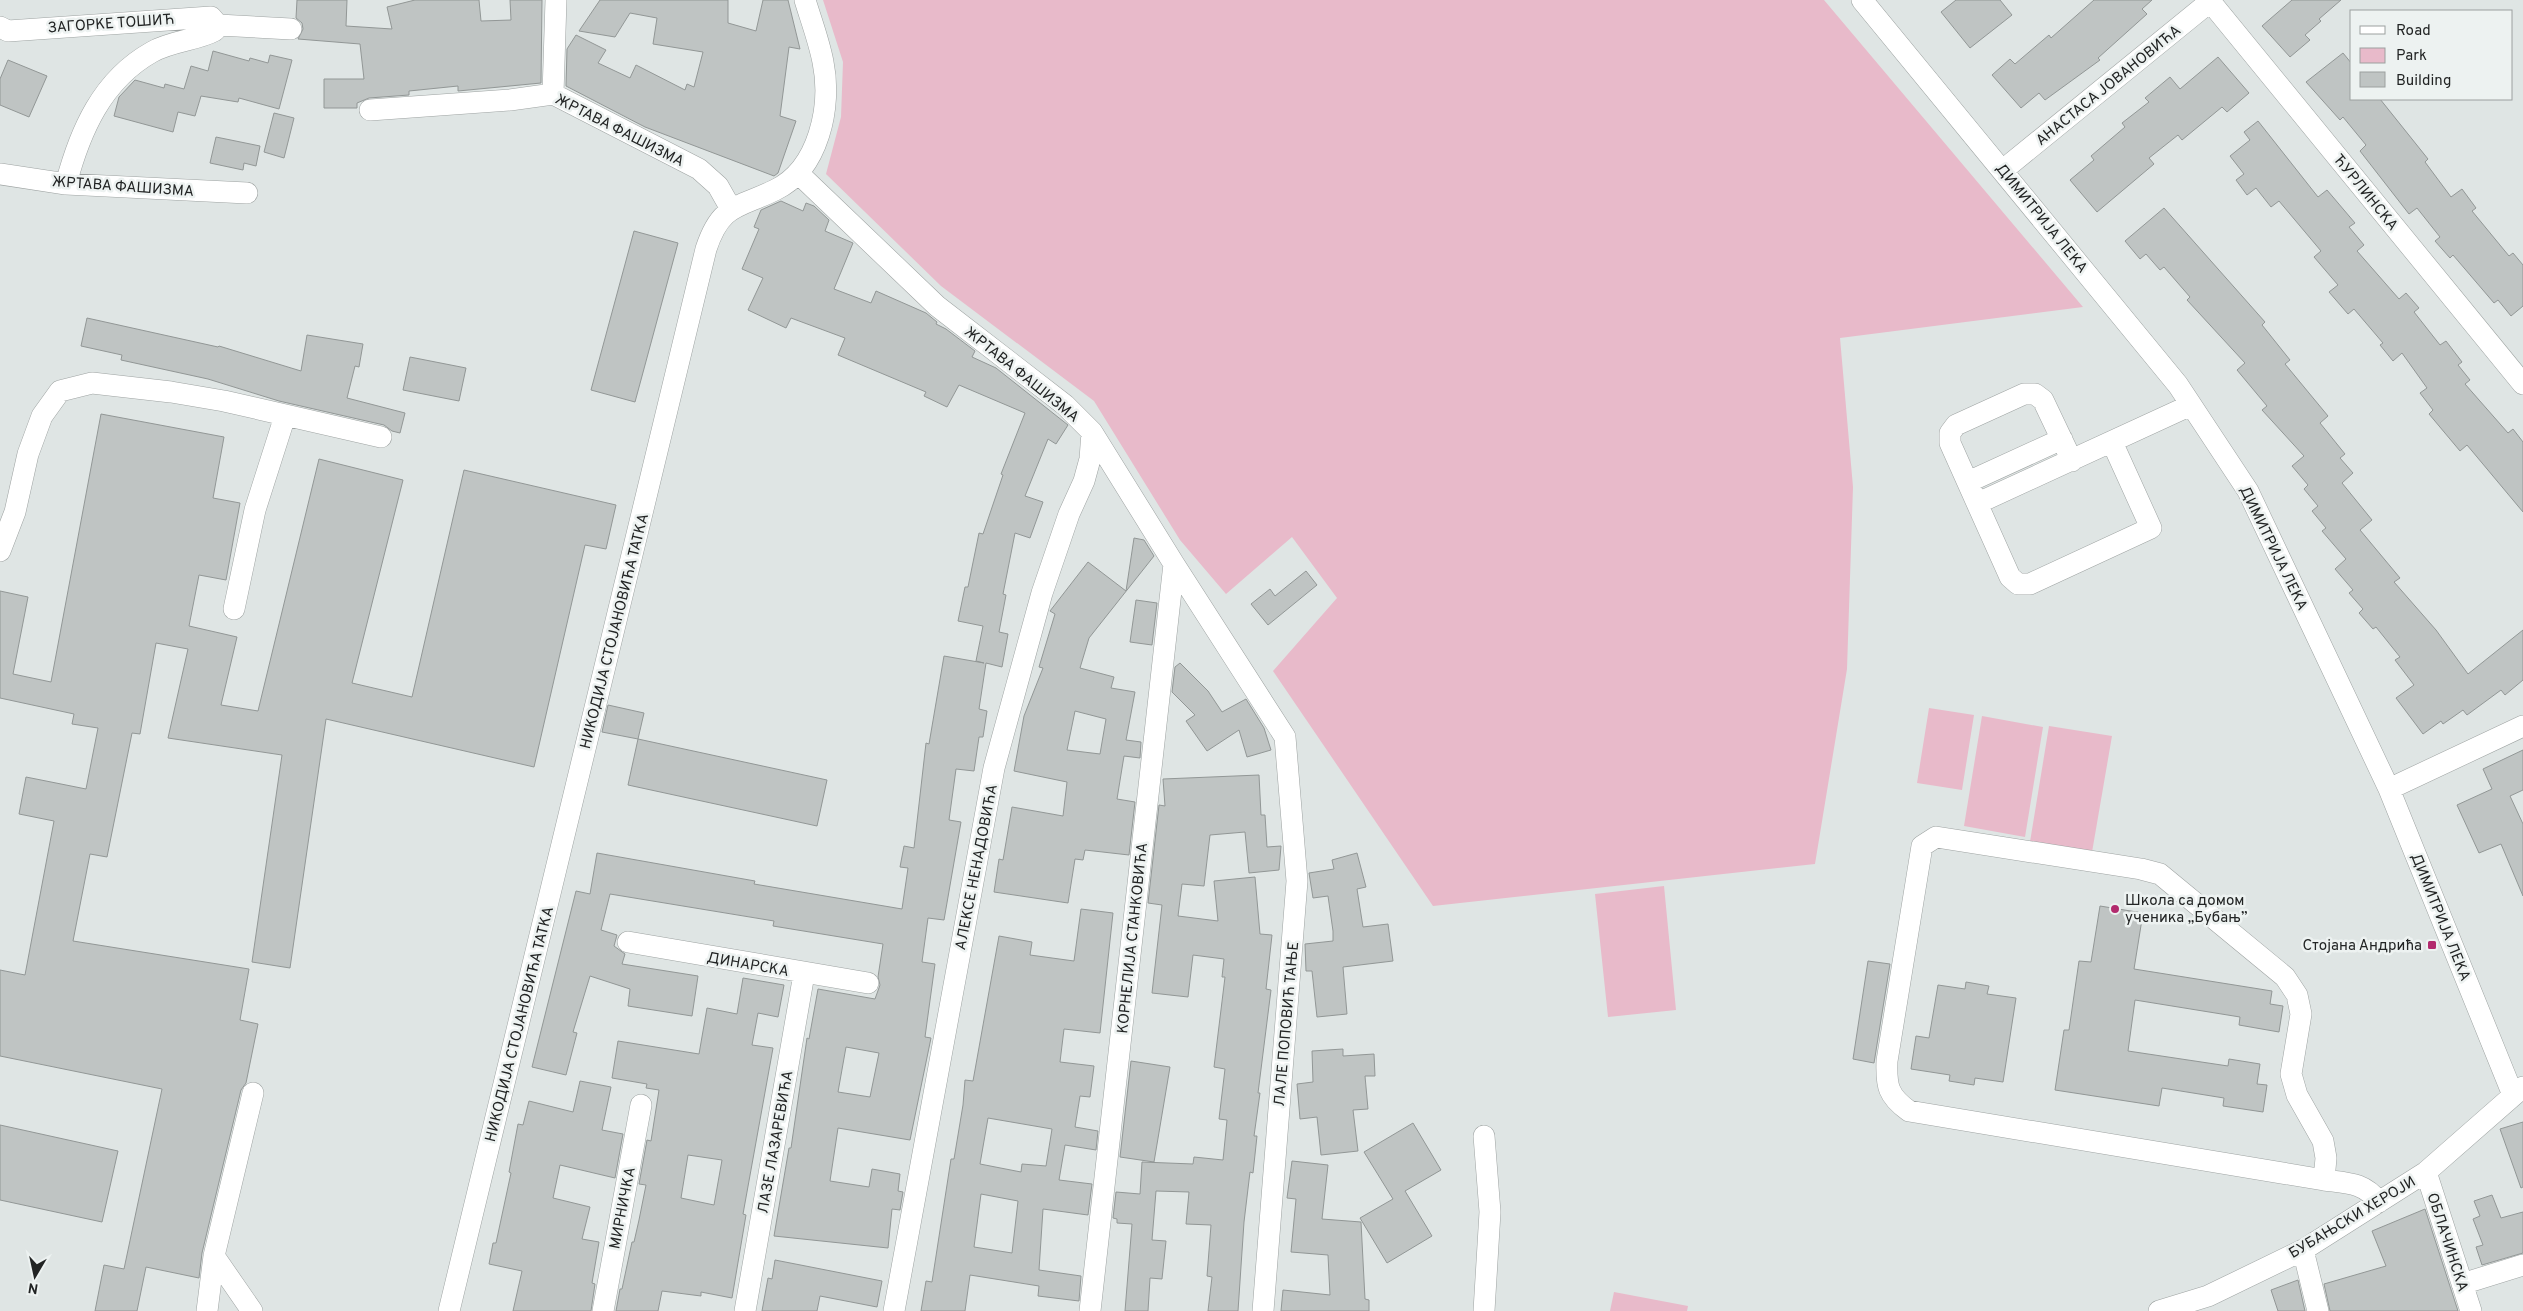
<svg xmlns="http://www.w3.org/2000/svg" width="2523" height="1311" font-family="Overpass,sans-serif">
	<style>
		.green { fill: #e8baca }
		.building { fill: #bfc4c3; stroke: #929796; fill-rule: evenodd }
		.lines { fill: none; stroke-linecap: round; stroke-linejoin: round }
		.minor-casing { stroke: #9ea3a2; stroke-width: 22 }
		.minor { stroke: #fff; stroke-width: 21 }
		.poi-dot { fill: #b22a6d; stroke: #edf2f1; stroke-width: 2 }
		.labels { text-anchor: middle; stroke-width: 5; stroke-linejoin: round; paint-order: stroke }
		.street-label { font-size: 15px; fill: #222424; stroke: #edf2f1 }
		.poi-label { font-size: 15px; fill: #222424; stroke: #edf2f1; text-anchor: start }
	</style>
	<rect width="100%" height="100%" fill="#dfe5e4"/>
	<path class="green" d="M 823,0 L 1824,0 L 2083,307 L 1840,338 L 1853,487 L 1847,669 L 1815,864 L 1433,906 L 1273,671 L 1337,598 L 1292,537 L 1226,594 L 1180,540 L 1094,401 L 941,286 L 826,174 L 841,117 L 843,62 Z
		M 1929,708 L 1974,715 L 1962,790 L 1917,783 Z
		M 1982,716 L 2043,727 L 2025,837 L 1964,826 Z
		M 2049,726 L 2112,736 L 2091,858 L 2029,848 Z
		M 1664,886 L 1676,1010 L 1608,1017 L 1595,894 Z
		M 1614,1292 L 1688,1306 L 1687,1311 L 1610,1311 Z"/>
	<path class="building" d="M 297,0 L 347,0 L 346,26 L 392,29 L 387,7 L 415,0 L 479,0 L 481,21 L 511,20 L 510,0 L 542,0 L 541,83 L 458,91 L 458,86 L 409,91 L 409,95 L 369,98 L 357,103 L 357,108 L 324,108 L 324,79 L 364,79 L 360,44 L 298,39 L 303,29 L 302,23 L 296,18 Z
		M 600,0 L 728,0 L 728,23 L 756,31 L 763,0 L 788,0 L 800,49 L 789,47 L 780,116 L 796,121 L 778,173 L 774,176 L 645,127 L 566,86 L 567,49 L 576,35 L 606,50 L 598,63 L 630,78 L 636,65 L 685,90 L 687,84 L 694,87 L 703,52 L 653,44 L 657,18 L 630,13 L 615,37 L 579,31 Z
		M 1956,0 L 2000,0 L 2012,15 L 1970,48 L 1941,12 Z
		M 2094,0 L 2152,0 L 2142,9 L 2147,14 L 2098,58 L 2100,60 L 2045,100 L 2039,93 L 2021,108 L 1992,75 L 2010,59 L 2015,64 L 2049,35 L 2051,38 Z
		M 2292,0 L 2341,0 L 2319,19 L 2321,21 L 2305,35 L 2310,40 L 2290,57 L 2262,26 Z
		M 213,51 L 249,61 L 250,58 L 268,63 L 270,55 L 292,60 L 279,109 L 239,98 L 238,102 L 201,96 L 195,116 L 178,112 L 173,132 L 114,116 L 119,97 L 135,80 L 164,88 L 165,84 L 184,89 L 191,66 L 208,71 Z
		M 2343,53 L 2352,64 L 2352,99 L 2380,99 L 2428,159 L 2425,162 L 2451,197 L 2462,189 L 2476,208 L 2472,211 L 2509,256 L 2513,253 L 2523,265 L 2523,306 L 2511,316 L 2498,300 L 2494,303 L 2453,255 L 2450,258 L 2435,241 L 2440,237 L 2417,208 L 2409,214 L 2360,151 L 2366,145 L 2343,117 L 2340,120 L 2306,82 Z
		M 2218,57 L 2249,93 L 2227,112 L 2222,107 L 2182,140 L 2178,135 L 2149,158 L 2154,164 L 2097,212 L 2070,180 L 2094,160 L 2091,156 L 2125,127 L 2122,123 L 2149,102 L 2145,98 L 2170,77 L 2180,89 Z
		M 8,60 L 47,76 L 29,117 L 0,105 L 0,79 Z
		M 274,113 L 294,118 L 284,158 L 264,152 Z
		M 2258,121 L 2318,197 L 2327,190 L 2355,223 L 2349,227 L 2364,245 L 2357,251 L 2399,299 L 2406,293 L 2419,308 L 2414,312 L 2440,345 L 2446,341 L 2462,362 L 2458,365 L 2470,380 L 2465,384 L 2508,433 L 2513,429 L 2523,442 L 2523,512 L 2467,445 L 2460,451 L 2429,414 L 2433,410 L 2420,393 L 2427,388 L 2402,353 L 2393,361 L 2380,345 L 2383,343 L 2354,309 L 2348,314 L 2329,292 L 2338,285 L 2314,257 L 2321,251 L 2279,201 L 2271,207 L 2256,188 L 2247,195 L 2236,180 L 2244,174 L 2230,156 L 2250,140 L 2244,132 Z
		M 216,137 L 260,146 L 256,166 L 244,163 L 243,170 L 210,163 Z
		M 781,201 L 803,211 L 806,203 L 814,206 L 829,220 L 825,231 L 853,243 L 834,289 L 871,303 L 876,291 L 926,313 L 937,322 L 936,324 L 946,329 L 975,351 L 972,357 L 996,368 L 1068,425 L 1056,444 L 1048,439 L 1025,496 L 1043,502 L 1030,538 L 1015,533 L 1003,594 L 1006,595 L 999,632 L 1008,634 L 1002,667 L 986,663 L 979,709 L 987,711 L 983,737 L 979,737 L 974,771 L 956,769 L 949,820 L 961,822 L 944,920 L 928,918 L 922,962 L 935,964 L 925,1037 L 931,1038 L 910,1140 L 838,1128 L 830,1181 L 869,1187 L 872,1169 L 900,1174 L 898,1191 L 903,1192 L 900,1210 L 892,1209 L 888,1248 L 774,1236 L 789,1148 L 791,1148 L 807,1038 L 809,1039 L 818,989 L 875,999 L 880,985 L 878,977 L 883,944 L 773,926 L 774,921 L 610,894 L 601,930 L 617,935 L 614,946 L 625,954 L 622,964 L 698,976 L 692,1016 L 628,1006 L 630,989 L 590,976 L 573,1032 L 577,1033 L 566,1075 L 532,1067 L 576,891 L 590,894 L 597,853 L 755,881 L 754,884 L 902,909 L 908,868 L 900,867 L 904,846 L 914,848 L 926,743 L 929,744 L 944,656 L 984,663 L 976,661 L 983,626 L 958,621 L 965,587 L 968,587 L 979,533 L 983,534 L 1003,475 L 1001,474 L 1025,413 L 959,385 L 947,407 L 924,396 L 926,392 L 838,355 L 845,338 L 791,318 L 786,328 L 748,310 L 763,278 L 742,269 L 759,229 L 754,227 L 761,210 ZM 846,1047 L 879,1053 L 870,1097 L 838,1092 Z
		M 2164,208 L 2265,322 L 2262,325 L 2290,360 L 2285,364 L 2328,416 L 2320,423 L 2345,454 L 2340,458 L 2353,473 L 2342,483 L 2372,520 L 2360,530 L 2400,578 L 2394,582 L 2436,630 L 2468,674 L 2523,630 L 2523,680 L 2505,695 L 2501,690 L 2467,715 L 2463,710 L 2443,724 L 2441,721 L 2423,734 L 2396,698 L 2414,685 L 2395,660 L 2400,657 L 2376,627 L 2373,629 L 2359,613 L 2363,609 L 2349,593 L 2353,590 L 2335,569 L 2346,559 L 2322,531 L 2326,528 L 2312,511 L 2318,506 L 2304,489 L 2308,485 L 2292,466 L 2304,456 L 2262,410 L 2267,406 L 2237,370 L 2245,363 L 2187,300 L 2190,297 L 2164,267 L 2160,270 L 2146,254 L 2140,259 L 2125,241 Z
		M 634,231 L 678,243 L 635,402 L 591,390 Z
		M 87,318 L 218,347 L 219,346 L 301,371 L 307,335 L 363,344 L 359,367 L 355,366 L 347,398 L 405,413 L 400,433 L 392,431 L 384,425 L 279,401 L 208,379 L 121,360 L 122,355 L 81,346 Z
		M 410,357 L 466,368 L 459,401 L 403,390 Z
		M 101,414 L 224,437 L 213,498 L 240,503 L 226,580 L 199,575 L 189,626 L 237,637 L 221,705 L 258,711 L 319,459 L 403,480 L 352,683 L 412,697 L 464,470 L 616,505 L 606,549 L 585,545 L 534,767 L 326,719 L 290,968 L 252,962 L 282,755 L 168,738 L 188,649 L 156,643 L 140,734 L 132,733 L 107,857 L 90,854 L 73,941 L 249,969 L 240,1020 L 258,1024 L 246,1083 L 241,1090 L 202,1253 L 199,1278 L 146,1267 L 137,1311 L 95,1311 L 104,1265 L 124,1269 L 162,1089 L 0,1056 L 0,970 L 25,975 L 54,821 L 19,814 L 26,777 L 86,789 L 98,728 L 72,724 L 74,714 L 0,698 L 0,591 L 28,597 L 13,674 L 51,682 Z
		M 1134,538 L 1144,540 L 1154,556 L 1089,638 L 1080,668 L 1114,677 L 1111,688 L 1135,692 L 1126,740 L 1141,742 L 1140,758 L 1124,756 L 1117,799 L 1135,802 L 1129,855 L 1085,850 L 1083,860 L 1075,859 L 1068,903 L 994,892 L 999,859 L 1003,860 L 1012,807 L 1063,816 L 1067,782 L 1014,771 L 1024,716 L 1043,668 L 1039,667 L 1055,614 L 1050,611 L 1088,562 L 1126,591 ZM 1075,711 L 1106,719 L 1100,754 L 1067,750 Z
		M 1306,571 L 1317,585 L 1268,625 L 1251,604 L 1270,589 L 1275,596 Z
		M 1136,600 L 1157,603 L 1152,645 L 1130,642 Z
		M 1180,663 L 1208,691 L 1222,712 L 1246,699 L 1264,728 L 1271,750 L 1247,757 L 1239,730 L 1207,751 L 1186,721 L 1195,715 L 1172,692 L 1175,667 Z
		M 608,705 L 644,713 L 638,739 L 602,732 Z
		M 638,739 L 827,780 L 817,826 L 628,785 Z
		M 2523,750 L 2523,790 L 2510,796 L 2523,824 L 2523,896 L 2501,844 L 2479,853 L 2457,805 L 2492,789 L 2483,769 Z
		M 1259,775 L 1261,815 L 1265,815 L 1267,847 L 1281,846 L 1279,870 L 1249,873 L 1245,832 L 1210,835 L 1204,886 L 1182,884 L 1178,916 L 1218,921 L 1214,881 L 1255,877 L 1260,934 L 1272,935 L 1266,989 L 1271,990 L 1258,1093 L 1260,1093 L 1254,1136 L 1257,1136 L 1253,1173 L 1250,1172 L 1244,1222 L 1238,1311 L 1208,1311 L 1212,1277 L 1207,1276 L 1211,1225 L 1186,1224 L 1189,1192 L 1156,1191 L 1152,1240 L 1166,1241 L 1162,1279 L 1150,1278 L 1148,1311 L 1125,1311 L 1132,1224 L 1117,1223 L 1117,1219 L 1113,1218 L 1116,1192 L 1140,1194 L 1142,1162 L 1193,1164 L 1194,1157 L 1223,1160 L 1227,1120 L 1219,1119 L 1225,1069 L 1214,1067 L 1225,977 L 1222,977 L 1224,959 L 1193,955 L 1188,997 L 1152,993 L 1162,905 L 1148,903 L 1159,805 L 1165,806 L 1163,779 Z
		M 1357,853 L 1366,887 L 1357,889 L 1363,927 L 1388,924 L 1393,961 L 1343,967 L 1347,1014 L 1317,1017 L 1312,971 L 1306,971 L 1305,944 L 1333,941 L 1333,931 L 1328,896 L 1313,898 L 1309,873 L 1334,869 L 1332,860 Z
		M 2100,906 L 2143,913 L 2134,969 L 2272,991 L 2270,1004 L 2283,1006 L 2279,1032 L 2239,1025 L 2240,1017 L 2135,1000 L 2128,1051 L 2228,1066 L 2229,1059 L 2260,1064 L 2257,1084 L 2267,1085 L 2263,1112 L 2223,1106 L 2224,1098 L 2162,1088 L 2159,1106 L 2055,1090 L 2064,1030 L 2069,1030 L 2079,961 L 2091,962 Z
		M 1081,909 L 1113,913 L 1100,1033 L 1064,1029 L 1060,1062 L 1094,1066 L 1090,1097 L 1080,1096 L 1075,1127 L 1098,1131 L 1096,1150 L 1065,1145 L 1059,1180 L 1092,1184 L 1088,1215 L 1043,1209 L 1039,1270 L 1081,1276 L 1079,1301 L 1038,1296 L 1039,1286 L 970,1275 L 965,1311 L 921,1311 L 926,1281 L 932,1282 L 951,1159 L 954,1159 L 963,1105 L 965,1080 L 973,1081 L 999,936 L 1032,942 L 1030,955 L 1074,961 ZM 988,1118 L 1052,1129 L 1046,1166 L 1022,1164 L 1021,1172 L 980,1164 ZM 981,1194 L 1018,1201 L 1012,1253 L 974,1247 Z
		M 1868,961 L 1890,964 L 1874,1063 L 1853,1059 Z
		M 743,978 L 784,985 L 778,1017 L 758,1013 L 752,1045 L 773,1048 L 743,1214 L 746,1215 L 732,1298 L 701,1292 L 701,1296 L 662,1291 L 658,1311 L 616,1311 L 620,1289 L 622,1289 L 632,1242 L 634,1242 L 639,1220 L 646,1185 L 639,1184 L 647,1140 L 651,1141 L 659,1090 L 646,1088 L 647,1084 L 612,1078 L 618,1041 L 699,1054 L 707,1008 L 737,1014 ZM 688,1155 L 722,1160 L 714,1205 L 681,1198 Z
		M 1966,982 L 1989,986 L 1987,994 L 2016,998 L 2003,1082 L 1975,1078 L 1974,1085 L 1949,1081 L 1950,1075 L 1911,1069 L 1916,1036 L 1929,1038 L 1938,985 L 1965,989 Z
		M 1343,1049 L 1343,1056 L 1374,1054 L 1375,1076 L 1365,1076 L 1368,1109 L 1353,1110 L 1358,1151 L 1321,1155 L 1317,1117 L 1300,1119 L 1297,1084 L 1313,1082 L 1312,1051 Z
		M 1131,1061 L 1170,1067 L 1154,1162 L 1120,1157 Z
		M 580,1081 L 611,1087 L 602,1130 L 623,1134 L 615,1178 L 560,1165 L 553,1198 L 590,1207 L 582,1239 L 599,1242 L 592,1283 L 595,1284 L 591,1311 L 513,1311 L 522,1271 L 489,1264 L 493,1243 L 496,1243 L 511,1173 L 509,1172 L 518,1124 L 523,1125 L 529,1101 L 573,1112 Z
		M 2523,1122 L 2523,1187 L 2521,1188 L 2500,1129 Z
		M 1413,1123 L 1441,1170 L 1405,1191 L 1432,1236 L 1387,1263 L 1360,1218 L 1393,1199 L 1364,1152 Z
		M 0,1125 L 118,1151 L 102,1222 L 0,1200 Z
		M 1292,1161 L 1328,1165 L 1322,1219 L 1361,1222 L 1365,1299 L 1369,1300 L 1369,1311 L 1281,1311 L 1283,1290 L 1330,1295 L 1328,1255 L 1291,1252 L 1296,1199 L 1287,1198 Z
		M 2492,1195 L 2501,1218 L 2523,1212 L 2523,1253 L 2482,1265 L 2476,1247 L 2483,1245 L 2473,1219 L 2480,1216 L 2474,1201 Z
		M 2425,1209 L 2458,1311 L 2330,1311 L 2324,1284 L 2386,1266 L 2372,1231 Z
		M 775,1260 L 882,1281 L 877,1307 L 820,1296 L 817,1311 L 762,1311 L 768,1278 L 772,1279 Z
		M 2298,1280 L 2305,1311 L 2278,1311 L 2271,1290 Z"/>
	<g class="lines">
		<g class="minor-casing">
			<path id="minor" d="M 1862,0 L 2178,385 L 2248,491 L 2389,789 L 2513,1095
				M 2209,0 L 2523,384
				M 218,25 L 291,29
				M 0,27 L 8,31 L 211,17 L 218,25
				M 553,94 L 556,0
				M 370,110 L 510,100 L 553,94 L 699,169 L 718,186 L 731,209
				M 2003,170 L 2212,0
				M 798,173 L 937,306 L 1065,405 L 1092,432 L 1174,564 L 1285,737 L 1297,881 L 1263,1311
				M 0,174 L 66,184 L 247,193
				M 66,184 C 80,131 102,80 152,52 C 171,41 198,40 214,31 C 217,29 217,28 218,25
				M 2072,461 L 2043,400 L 2035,394 L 2024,394 L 1956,425 L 1950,433 L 1950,443 L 2010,577 L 2018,584 L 2030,584 L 2151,528 L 2112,442
				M 1968,482 L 2062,439
				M 1978,503 L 2191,405
				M 0,551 L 15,512 L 28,454 L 42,416 L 60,391 L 92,383 L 171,392 L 224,401 L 381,437
				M 234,609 L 255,510 L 285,416
				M 2389,789 L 2523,726
				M 628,942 L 868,983
				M 1484,1136 L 1490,1212 L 1484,1311
				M 2426,1172 L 2471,1311
				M 2324,1180 L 2326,1158 L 2323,1141 L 2297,1095 L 2291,1074 L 2301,1014 L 2297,995 L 2285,977 L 2160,874 L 2141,869 L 1936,837 L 1922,846 L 1887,1061 C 1886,1086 1888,1096 1909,1111 L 2324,1180 C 2347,1183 2364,1182 2379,1202
				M 2303,1250 L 2318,1311
				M 214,1256 L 252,1311
				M 2462,1284 L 2523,1265
				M 207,1311 L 214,1256 L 253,1093
				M 449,1311 L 706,249 C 721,203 739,208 775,190 C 819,169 832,106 823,62 C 819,41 811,20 805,0
				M 603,1311 L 641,1105
				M 745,1311 L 804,974
				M 894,1311 L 994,768 L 1042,593 L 1069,514 L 1084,481 L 1090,459 L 1092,432
				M 1090,1311 L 1174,564
				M 2159,1311 L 2208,1296 L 2303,1250 L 2426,1172 L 2523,1087"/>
		</g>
		<use href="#minor" class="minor"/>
	</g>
	<g class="poi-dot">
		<circle cx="2115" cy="909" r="5"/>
		<rect x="2427" y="940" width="10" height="10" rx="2.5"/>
	</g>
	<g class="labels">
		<g class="street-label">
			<text transform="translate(111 23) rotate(-4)" y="5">ЗАГОРКЕ ТОШИЋ</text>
			<text transform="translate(2108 85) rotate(-39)" y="5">АНАСТАСА ЈОВАНОВИЋА</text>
			<text transform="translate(620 130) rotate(27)" y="5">ЖРТАВА ФАШИЗМА</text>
			<text transform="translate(123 186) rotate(4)" y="5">ЖРТАВА ФАШИЗМА</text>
			<text transform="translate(2366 192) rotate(51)" y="5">ЋУРЛИНСКА</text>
			<text transform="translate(2042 218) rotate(51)" y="5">ДИМИТРИЈА ЛЕКА</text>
			<text transform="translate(1022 374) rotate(39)" y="5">ЖРТАВА ФАШИЗМА</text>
			<text transform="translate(2274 548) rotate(64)" y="5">ДИМИТРИЈА ЛЕКА</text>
			<text transform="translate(614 631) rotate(-76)" y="5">НИКОДИЈА СТОЈАНОВИЋА ТАТКА</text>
			<text transform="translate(976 867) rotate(-79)" y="5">АЛЕКСЕ НЕНАДОВИЋА</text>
			<text transform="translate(2441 917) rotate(68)" y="5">ДИМИТРИЈА ЛЕКА</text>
			<text transform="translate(1132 938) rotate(-84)" y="5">КОРНЕЛИЈА СТАНКОВИЋА</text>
			<text transform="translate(748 964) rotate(10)" y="5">ДИНАРСКА</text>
			<text transform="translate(519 1024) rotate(-76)" y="5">НИКОДИЈА СТОЈАНОВИЋА ТАТКА</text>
			<text transform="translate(1286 1024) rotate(-85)" y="5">ЛАЛЕ ПОПОВИЋ ТАЊЕ</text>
			<text transform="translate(775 1142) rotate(-80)" y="5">ЛАЗЕ ЛАЗАРЕВИЋА</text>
			<text transform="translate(622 1208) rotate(-79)" y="5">МИРНИЧКА</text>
			<text transform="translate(2352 1217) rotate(-31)" y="5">БУБАЊСКИ ХЕРОЈИ</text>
			<text transform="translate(2448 1242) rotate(72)" y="5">ОБЛАЧИНСКА</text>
		</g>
		<g class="poi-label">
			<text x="2125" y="905">Школа са домом<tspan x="2125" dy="17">ученика „Бубањ”</tspan></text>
			<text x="2422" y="950" text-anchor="end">Стојана Андрића</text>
		</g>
	</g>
	<rect x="2350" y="10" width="162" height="90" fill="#edf2f1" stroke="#9ca09f"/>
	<rect x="2360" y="26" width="25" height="8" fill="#ffffff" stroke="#9ca09f"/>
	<text x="2396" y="35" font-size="15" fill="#222424">Road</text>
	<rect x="2360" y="48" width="25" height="15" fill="#e8baca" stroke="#9ca09f"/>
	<text x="2396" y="60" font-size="15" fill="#222424">Park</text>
	<rect x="2360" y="72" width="25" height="15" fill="#bfc4c3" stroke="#9ca09f"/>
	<text x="2396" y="85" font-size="15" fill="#222424">Building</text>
	<g transform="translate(35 1276) rotate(189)" stroke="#edf2f1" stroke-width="4" paint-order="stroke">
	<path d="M0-4L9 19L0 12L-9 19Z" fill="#222424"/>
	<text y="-8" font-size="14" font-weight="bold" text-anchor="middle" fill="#222424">N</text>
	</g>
</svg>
